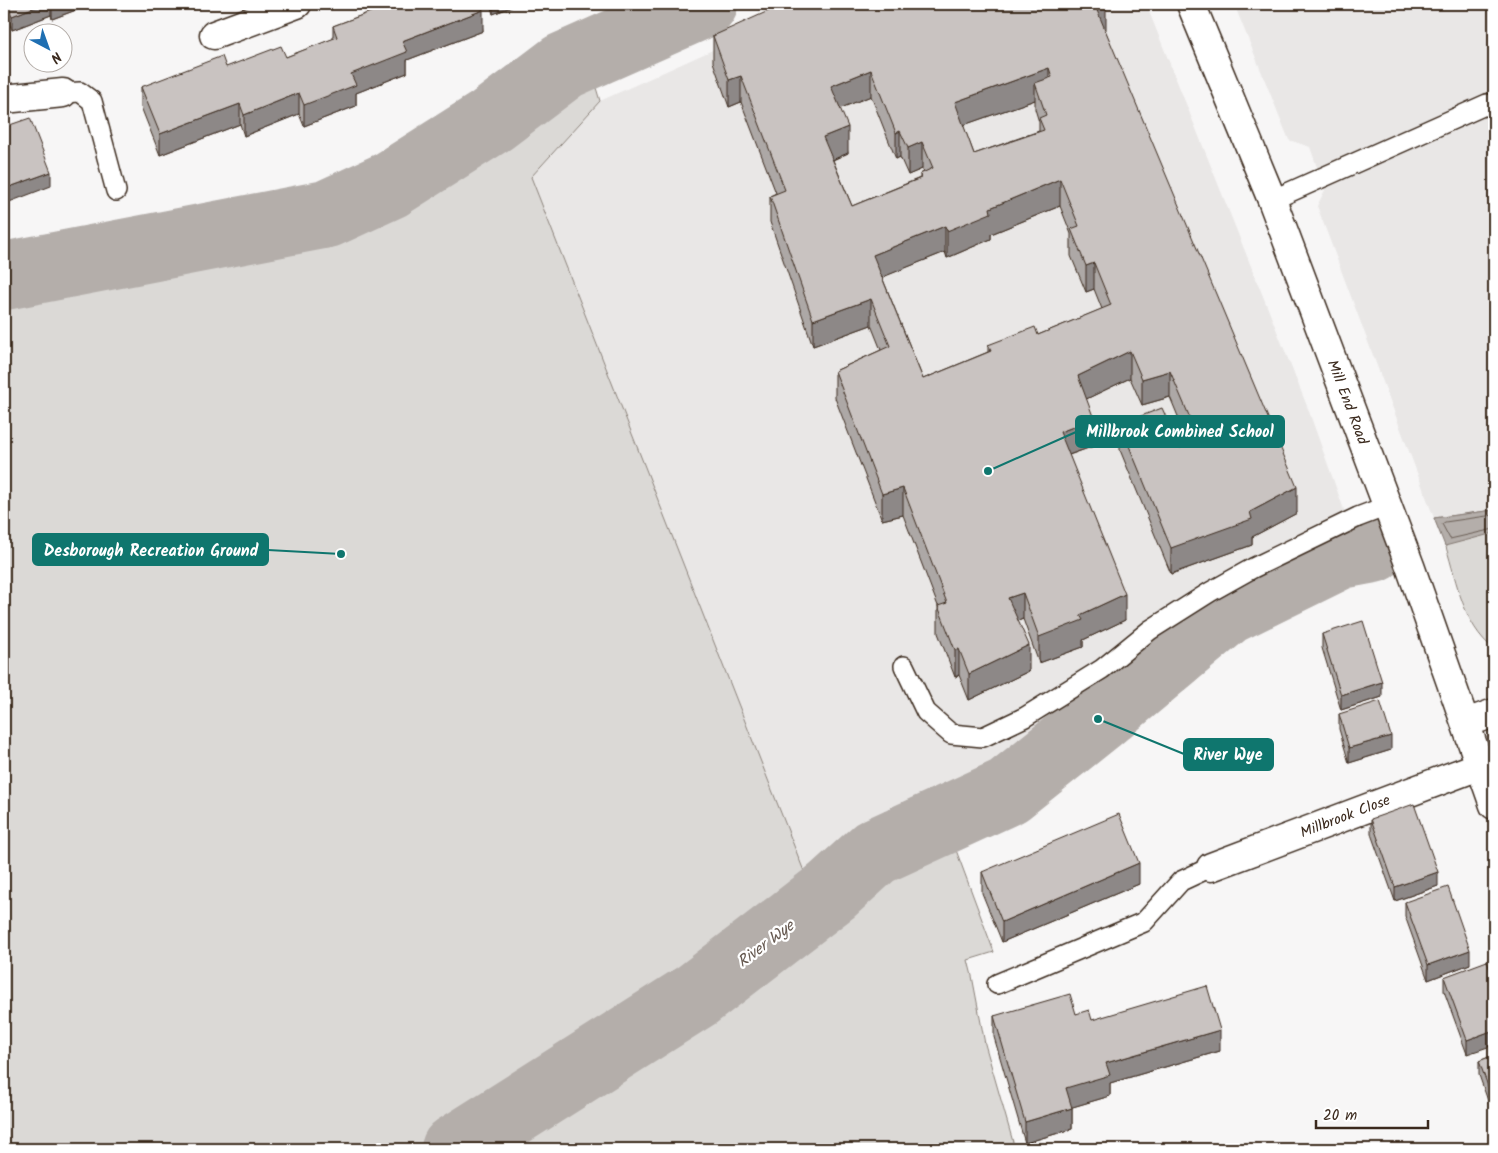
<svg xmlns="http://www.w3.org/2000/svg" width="1498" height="1153" font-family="Kalam,sans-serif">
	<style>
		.built { fill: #e9e7e6 }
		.green { fill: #dbd9d6; stroke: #8b827a }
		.water { fill: #b4aeaa; stroke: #847972 }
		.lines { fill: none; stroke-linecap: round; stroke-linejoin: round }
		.shore { stroke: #6b5f56; stroke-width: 1 }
		.river { stroke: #b4aeaa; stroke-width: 68 }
		.service-casing { stroke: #3b2a1e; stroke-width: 22 }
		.minor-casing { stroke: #3b2a1e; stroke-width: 31 }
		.tertiary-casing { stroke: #3b2a1e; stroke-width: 31 }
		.service { stroke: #fff; stroke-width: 19 }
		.minor { stroke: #fff; stroke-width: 28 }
		.tertiary { stroke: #fff; stroke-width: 28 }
		.wall { fill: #ada8a6; stroke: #3b2a1e; fill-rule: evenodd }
		.shaded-wall { fill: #8d8887; stroke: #3b2a1e }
		.building { fill: #c9c3c1; stroke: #3b2a1e; fill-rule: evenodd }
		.labels { text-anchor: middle; stroke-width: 4.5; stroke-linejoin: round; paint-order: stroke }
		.street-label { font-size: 15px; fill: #3b2a1e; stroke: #fff }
		.water-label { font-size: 16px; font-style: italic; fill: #65584f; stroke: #fff }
		.leader { fill: none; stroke: #0f766e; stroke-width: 2 }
		.callout-dot { fill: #0f766e; stroke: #fff; stroke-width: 2 }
		.callout { fill: #0f766e; stroke: #0f766e; stroke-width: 2 }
		.callout-label { font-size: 16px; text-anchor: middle; font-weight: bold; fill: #fff }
	</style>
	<rect width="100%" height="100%" fill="#f7f6f6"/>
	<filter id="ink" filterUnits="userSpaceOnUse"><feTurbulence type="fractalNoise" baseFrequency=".02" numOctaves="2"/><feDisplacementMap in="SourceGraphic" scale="10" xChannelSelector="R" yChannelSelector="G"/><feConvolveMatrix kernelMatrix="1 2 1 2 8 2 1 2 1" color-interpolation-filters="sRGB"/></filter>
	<g filter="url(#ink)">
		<path class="built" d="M 814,4 L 1146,4 L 1307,406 L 1353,535 L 1256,579 L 1150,655 L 1028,758 L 892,823 L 807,879 L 531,177 L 600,101 Z
			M 1234,4 L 1494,4 L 1494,510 L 1434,518 L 1317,206 L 1325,190 L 1310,147 L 1289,140 Z"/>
		<path class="green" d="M 584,48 L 600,101 L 531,177 L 807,879 L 831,908 L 953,842 L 994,952 L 968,960 L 972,976 L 985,1044 L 1015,1149 L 4,1149 L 4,266 L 296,214 C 311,210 328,208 344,202 C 431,167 509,104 584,48 Z
			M 1494,510 L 1494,649 C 1463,625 1457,582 1446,547 C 1443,537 1438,528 1434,518 Z"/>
		<path class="water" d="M 1494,510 L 1494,533 L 1445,546 L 1434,518 Z"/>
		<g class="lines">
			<path class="shore" d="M 1494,515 L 1445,522 L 1442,524 L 1450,539 L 1494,529"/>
			<path class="river" d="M 4,276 L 327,214 L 390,185 L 491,121 L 564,66 L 704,4
				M 455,1149 L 697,995 L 832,891 L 875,852 L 1008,791 L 1098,719 L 1227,611 L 1341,555 L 1373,549"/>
			<g class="service-casing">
				<path id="service" d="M 63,93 L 80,92 L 92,101 L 116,191
					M 1272,200 L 1487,104 L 1494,110
					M 904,666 L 926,712 L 951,734 L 983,737 L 1025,717 L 1102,669 L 1150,630 L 1210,592 L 1253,568 L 1358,517 L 1387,506
					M 997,984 L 1144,922 L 1181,881 L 1211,867"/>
			</g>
			<g class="minor-casing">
				<path id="minor" d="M 214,35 L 297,4
					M 4,99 L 63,93
					M 1466,723 L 1494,713
					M 1211,867 L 1479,766"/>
			</g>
			<g class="tertiary-casing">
				<path id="tertiary" d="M 1191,4 L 1272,200 L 1410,566 L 1494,805"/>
			</g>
			<use href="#service" class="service"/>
			<use href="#minor" class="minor"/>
			<use href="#tertiary" class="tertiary"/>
		</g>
		<path class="wall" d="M 4,4 L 92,4 L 52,19 L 51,15 L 12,30 L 5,13 L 5,24 L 4,25 Z
			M 384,4 L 480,4 L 483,31 L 407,60 L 407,73 L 356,93 L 356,106 L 304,126 L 299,114 L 244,136 L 240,124 L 160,155 L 141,107 L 141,87 L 226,67 L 286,57 L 333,39 L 333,26 L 384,7 Z
			M 490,4 L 519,4 L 493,14 Z
			M 1105,30 L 1297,513 L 1252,537 L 1252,545 L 1171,574 L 1120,450 L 1120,424 L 1180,448 L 1189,443 L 1170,397 L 1142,405 L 1130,378 L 1086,399 L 1094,446 L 1069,455 L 1125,620 L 1083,640 L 1083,647 L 1039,663 L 1023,619 L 1018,621 L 1029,671 L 969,700 L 959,675 L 955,677 L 938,633 L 938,606 L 903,515 L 882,520 L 835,398 L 835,371 L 881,350 L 871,325 L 813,346 L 770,222 L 770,196 L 776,193 L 741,102 L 729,107 L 713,62 L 713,36 L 1106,30 ZM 871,96 L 896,159 L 900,157 L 908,175 L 922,169 L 924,172 L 920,174 L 920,178 L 852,206 L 833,160 L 848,153 L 840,108 ZM 1035,100 L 1035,109 L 1039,122 L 1039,131 L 974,154 L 963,125 ZM 1060,206 L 1071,234 L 1071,256 L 1086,292 L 1094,289 L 1102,309 L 1038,335 L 988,345 L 988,352 L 923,379 L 882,277 L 945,252 L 947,258 L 991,239 L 991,234 Z
			M 1322,634 L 1382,697 L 1341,710 L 1322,648 Z
			M 1339,714 L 1391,750 L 1349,763 L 1339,729 Z
			M 1371,819 L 1438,886 L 1395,901 L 1371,834 Z
			M 982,872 L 1139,884 L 1002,942 L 982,893 Z
			M 1405,902 L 1470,964 L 1428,980 L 1405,916 Z
			M 1444,977 L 1494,981 L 1467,1054 L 1444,991 Z
			M 1076,1014 L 1092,1020 L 1220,1051 L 1110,1083 L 1110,1096 L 1072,1107 L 1072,1129 L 1025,1143 L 994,1037 L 994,1016 Z
			M 1494,1055 L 1494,1118 L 1479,1075 L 1479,1061 Z"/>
		<path class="shaded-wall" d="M 43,4 L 51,4 L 51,15 L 12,30 L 12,16 Z
			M 52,4 L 92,4 L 52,19 Z
			M 493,4 L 519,4 L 493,14 Z
			M 1106,4 L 1106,30 L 1096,35 L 1096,8 Z
			M 4,10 L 5,10 L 5,24 L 4,25 Z
			M 483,10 L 483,31 L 407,60 L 407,73 L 356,93 L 356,106 L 304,126 L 304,105 L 351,74 L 402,41 Z
			M 1049,68 L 1049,95 L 1035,83 L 1035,100 L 955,128 L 955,102 Z
			M 871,70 L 871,96 L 831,112 L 831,86 Z
			M 741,76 L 741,102 L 729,107 L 729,80 Z
			M 299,93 L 299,114 L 244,136 L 244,115 Z
			M 240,104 L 240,124 L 160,155 L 160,134 Z
			M 848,127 L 848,153 L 823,164 L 823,137 Z
			M 900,131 L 900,157 L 896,159 L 896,133 Z
			M 922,142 L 922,169 L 908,175 L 908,148 Z
			M 51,172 L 51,186 L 4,204 L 4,189 Z
			M 1060,179 L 1060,206 L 991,234 L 991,239 L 947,258 L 947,231 L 990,208 Z
			M 945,226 L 945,252 L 873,281 L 873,255 Z
			M 1094,263 L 1094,289 L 1086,292 L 1086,266 Z
			M 871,299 L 871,325 L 813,346 L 813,320 Z
			M 1130,351 L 1130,378 L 1078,403 L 1078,376 Z
			M 1170,371 L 1170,397 L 1142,405 L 1142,379 Z
			M 1094,419 L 1094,446 L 1060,458 L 1060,432 Z
			M 1201,430 L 1201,456 L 1196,458 L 1196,432 Z
			M 1297,487 L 1297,513 L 1252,537 L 1252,545 L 1171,574 L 1171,548 L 1250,512 Z
			M 903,488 L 903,515 L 882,520 L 882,494 Z
			M 1023,593 L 1023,619 L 1008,625 L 1008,598 Z
			M 1125,594 L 1125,620 L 1083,640 L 1083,647 L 1039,663 L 1039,637 L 1080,615 Z
			M 1029,645 L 1029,671 L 969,700 L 969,674 Z
			M 959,649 L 959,675 L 955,677 L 955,650 Z
			M 1382,682 L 1382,697 L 1341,710 L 1341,695 Z
			M 1391,736 L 1391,750 L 1349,763 L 1349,748 Z
			M 1139,863 L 1139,884 L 1002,942 L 1002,922 Z
			M 1438,872 L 1438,886 L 1395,901 L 1395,887 Z
			M 1470,950 L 1470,964 L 1428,980 L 1428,965 Z
			M 1220,1030 L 1220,1051 L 1110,1083 L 1110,1096 L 1066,1109 L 1066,1088 L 1106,1063 Z
			M 1494,1030 L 1494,1045 L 1467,1054 L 1467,1040 Z
			M 1072,1108 L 1072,1129 L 1025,1143 L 1025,1122 Z"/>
		<path class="building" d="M 7,4 L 43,4 L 12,16 Z
			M 388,4 L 480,4 L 483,10 L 402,41 L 407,52 L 351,74 L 356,85 L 304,105 L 299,93 L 244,115 L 240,104 L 160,134 L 141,87 L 222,56 L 226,67 L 281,46 L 286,57 L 337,37 L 333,26 L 389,5 Z
			M 784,4 L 1106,4 L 1096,8 L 1297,487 L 1250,512 L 1252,519 L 1171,548 L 1120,424 L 1162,408 L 1180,448 L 1204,436 L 1201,430 L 1196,432 L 1170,371 L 1142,379 L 1130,351 L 1078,376 L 1094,419 L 1060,432 L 1125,594 L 1080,615 L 1083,620 L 1039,637 L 1023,593 L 1008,598 L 1029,645 L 969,674 L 959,649 L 955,650 L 938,606 L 947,603 L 903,488 L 882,494 L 835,371 L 890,346 L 871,299 L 813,320 L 770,196 L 785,190 L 741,76 L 729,80 L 713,36 ZM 1049,68 L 1052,77 L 1035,83 L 1046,115 L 1039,118 L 1044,130 L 974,154 L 955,102 ZM 871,70 L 896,133 L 900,131 L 908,148 L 922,142 L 933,168 L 920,174 L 921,178 L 852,206 L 823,137 L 848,127 L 831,86 ZM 1060,179 L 1079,226 L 1071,229 L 1086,266 L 1094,263 L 1111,305 L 1038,335 L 1035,327 L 988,345 L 991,351 L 923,379 L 873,255 L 945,226 L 947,231 L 991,213 L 990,208 Z
			M 30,118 L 51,172 L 4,189 L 4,127 Z
			M 1363,621 L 1382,682 L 1341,695 L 1322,634 Z
			M 1380,701 L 1391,736 L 1349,748 L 1339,714 Z
			M 1414,804 L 1438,872 L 1395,887 L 1371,819 Z
			M 1119,814 L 1139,863 L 1002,922 L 982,872 Z
			M 1448,887 L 1470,950 L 1428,965 L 1405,902 Z
			M 1487,961 L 1494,981 L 1494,1030 L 1467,1040 L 1444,977 Z
			M 1207,986 L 1220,1030 L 1106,1063 L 1110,1075 L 1066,1088 L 1072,1108 L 1025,1122 L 994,1016 L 1070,994 L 1076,1014 L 1089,1010 L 1092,1020 Z
			M 1494,1055 L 1494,1103 L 1479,1061 Z"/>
	</g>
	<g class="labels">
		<g class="street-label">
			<text transform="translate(1348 402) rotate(69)" y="5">Mill End Road</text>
			<text transform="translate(1345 816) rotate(-21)" y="5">Millbrook Close</text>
		</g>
		<g class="water-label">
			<text transform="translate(765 943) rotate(-37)" y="6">River Wye</text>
		</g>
	</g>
	<path class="leader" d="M988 471L1076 432M341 554L268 550M1098 719L1184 754"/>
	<g class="callout-dot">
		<circle cx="988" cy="471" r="5"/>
		<circle cx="341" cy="554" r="5"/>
		<circle cx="1098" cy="719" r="5"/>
	</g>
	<g class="callout">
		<rect x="1076" y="416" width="208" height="31" rx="5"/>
		<rect x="33" y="534" width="235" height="31" rx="5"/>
		<rect x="1184" y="739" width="89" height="31" rx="5"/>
	</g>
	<g class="callout-label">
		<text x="1180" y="437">Millbrook Combined School</text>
		<text x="151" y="556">Desborough Recreation Ground</text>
		<text x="1228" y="760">River Wye</text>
	</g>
	<rect width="1498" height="1153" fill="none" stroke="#fff" stroke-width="20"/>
	<rect x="10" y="10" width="1478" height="1133" fill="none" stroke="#3b2a1e" stroke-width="2" filter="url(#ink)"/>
	<g transform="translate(48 48) rotate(139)"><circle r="24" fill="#ffffff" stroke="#b1aaa5"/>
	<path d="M0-4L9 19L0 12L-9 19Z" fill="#1f6fb2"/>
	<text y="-8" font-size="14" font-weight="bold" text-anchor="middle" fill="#3b2a1e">N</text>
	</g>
	<path d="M1316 1120v8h112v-8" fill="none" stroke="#3b2a1e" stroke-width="2.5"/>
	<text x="1323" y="1120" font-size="15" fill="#3b2a1e" stroke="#ffffff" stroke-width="4" paint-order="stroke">20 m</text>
</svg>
